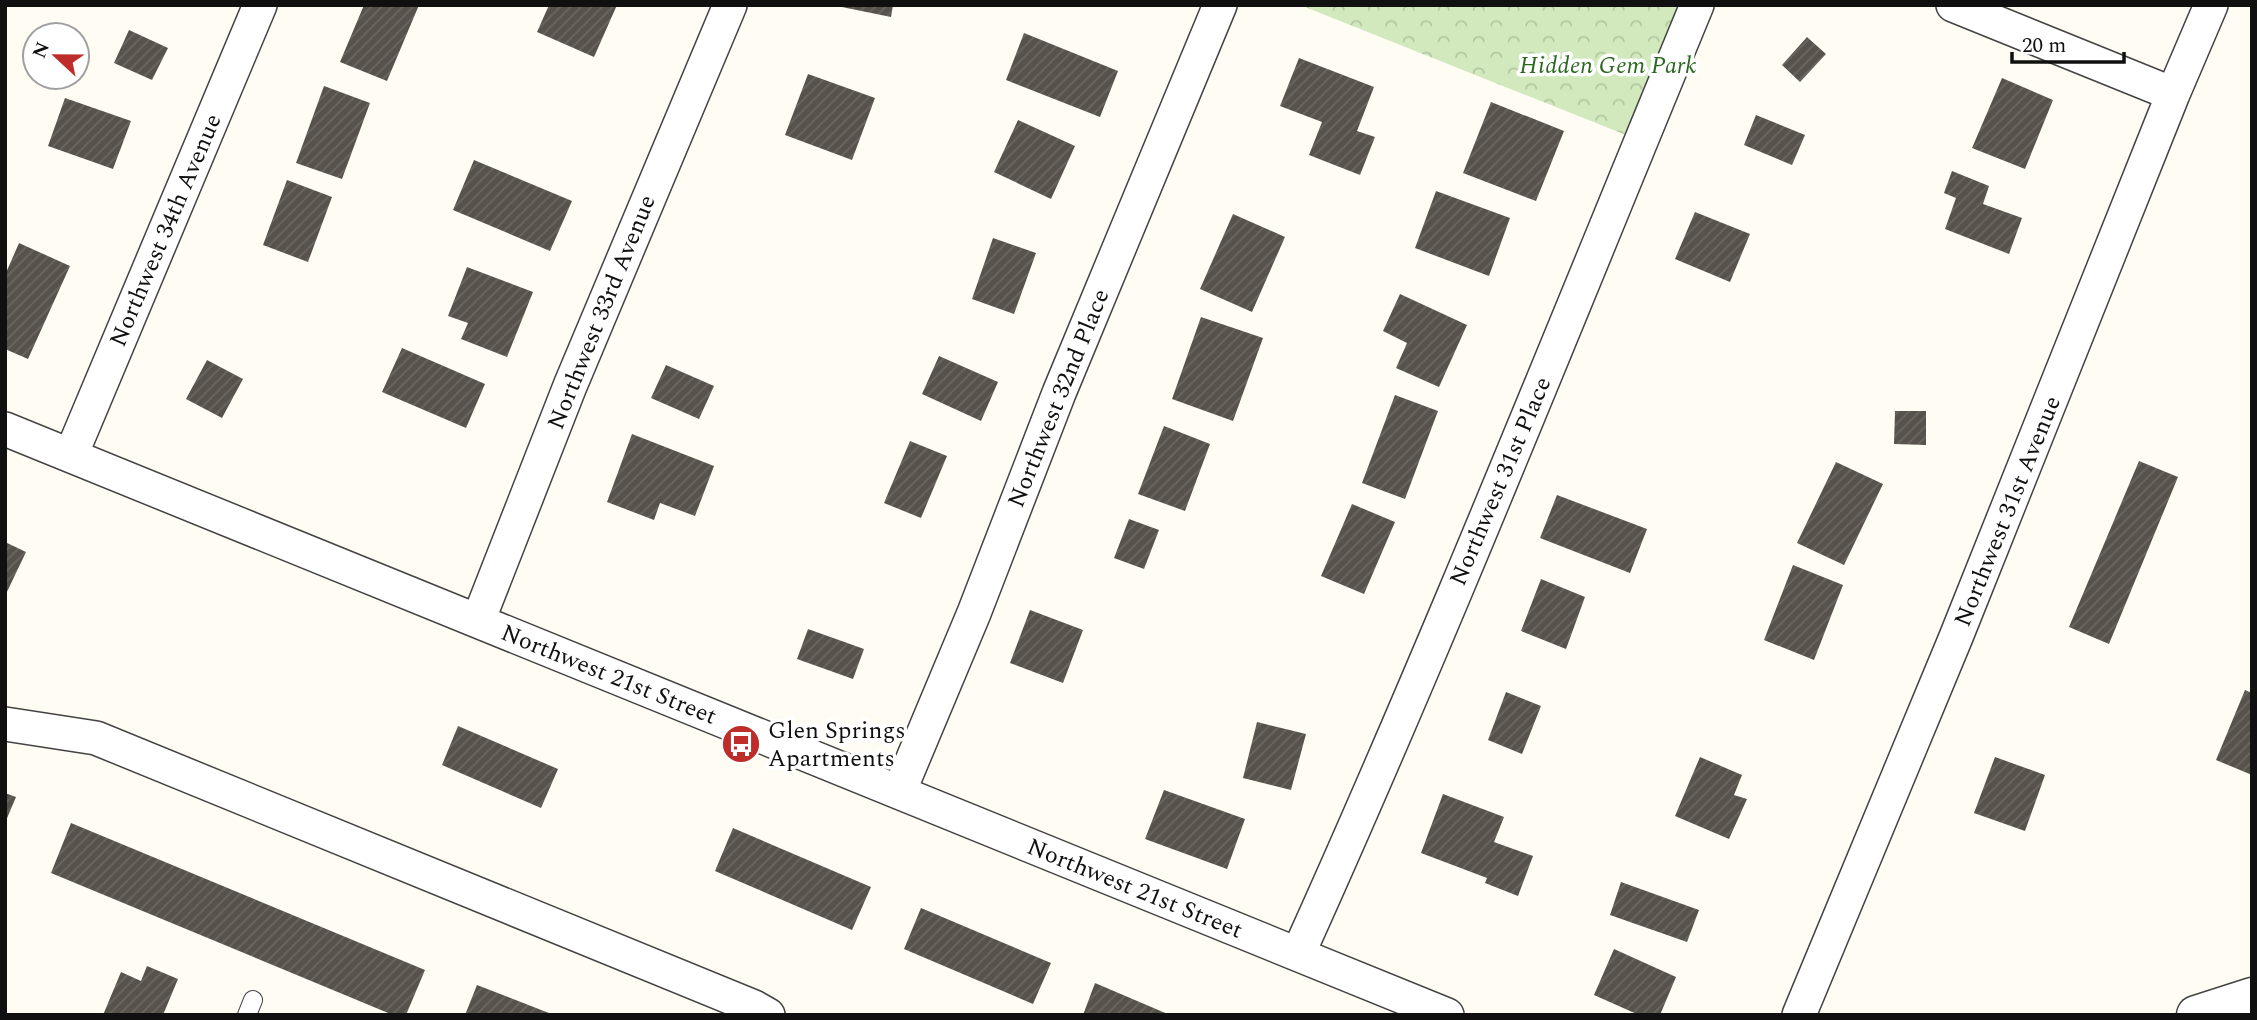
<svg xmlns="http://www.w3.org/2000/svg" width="2257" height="1020" font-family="Spectral,serif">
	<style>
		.park { fill: url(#park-crowns) }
		.building { fill: url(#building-hatch) }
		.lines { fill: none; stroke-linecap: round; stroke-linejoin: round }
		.service-casing { stroke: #434343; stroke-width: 20 }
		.minor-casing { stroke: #434343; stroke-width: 36 }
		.tertiary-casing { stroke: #434343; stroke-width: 41 }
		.service { stroke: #fff; stroke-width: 18 }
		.minor { stroke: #fff; stroke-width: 33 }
		.tertiary { stroke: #fff; stroke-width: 38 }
		.labels { text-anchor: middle; stroke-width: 7; stroke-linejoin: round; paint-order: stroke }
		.park-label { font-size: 24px; font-style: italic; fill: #2a6820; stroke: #fff }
		.street-label { font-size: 24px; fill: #101010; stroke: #fff }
		.poi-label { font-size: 24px; fill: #101010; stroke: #fff; text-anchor: start }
	</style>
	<defs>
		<pattern id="park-crowns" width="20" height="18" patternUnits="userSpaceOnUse" patternTransform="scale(1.75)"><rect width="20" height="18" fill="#d1e9bc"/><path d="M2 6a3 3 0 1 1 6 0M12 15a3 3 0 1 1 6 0" fill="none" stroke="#b2c7a1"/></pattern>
		<pattern id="building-hatch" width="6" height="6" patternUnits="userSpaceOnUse" patternTransform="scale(1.75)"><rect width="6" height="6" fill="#58524c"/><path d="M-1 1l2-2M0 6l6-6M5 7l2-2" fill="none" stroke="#6b6661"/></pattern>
	</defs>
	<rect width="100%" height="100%" fill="#fffdf3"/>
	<path class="park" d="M 1300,5 L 1697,5 L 1641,141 Z"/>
	<path class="building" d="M 364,5 L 419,5 L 387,81 L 340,62 Z
		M 549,5 L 617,5 L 594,57 L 537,32 Z
		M 832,5 L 893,5 L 891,17 Z
		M 129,30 L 168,48 L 152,80 L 114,63 Z
		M 1024,33 L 1118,71 L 1100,117 L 1006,80 Z
		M 1807,37 L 1826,54 L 1800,82 L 1782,65 Z
		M 1299,58 L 1374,87 L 1357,131 L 1375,137 L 1360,175 L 1309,155 L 1322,122 L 1280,106 Z
		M 808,74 L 875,98 L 852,160 L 785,135 Z
		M 2002,78 L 2053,100 L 2025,169 L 1972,148 Z
		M 324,86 L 370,103 L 342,179 L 296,163 Z
		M 65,98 L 131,121 L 113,169 L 48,146 Z
		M 1491,102 L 1564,131 L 1536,201 L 1463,173 Z
		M 1756,115 L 1805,135 L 1792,165 L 1744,145 Z
		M 1018,120 L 1075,146 L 1051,199 L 994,172 Z
		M 474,160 L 572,201 L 550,251 L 453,210 Z
		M 1952,171 L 1989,186 L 1983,204 L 2022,218 L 2009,254 L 1945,229 L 1956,198 L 1944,193 Z
		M 287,180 L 332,197 L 308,262 L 263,245 Z
		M 1436,191 L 1510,218 L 1489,276 L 1415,248 Z
		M 1695,212 L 1750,234 L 1730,282 L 1675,259 Z
		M 1233,214 L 1285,237 L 1252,312 L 1200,289 Z
		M 993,238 L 1036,253 L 1014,314 L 972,299 Z
		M 19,243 L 70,266 L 28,359 L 5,349 L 5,275 Z
		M 467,267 L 533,292 L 507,357 L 461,339 L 468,323 L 448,316 Z
		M 1400,294 L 1467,325 L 1439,387 L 1396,368 L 1407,343 L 1383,331 Z
		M 1201,317 L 1263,338 L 1233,421 L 1172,399 Z
		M 402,348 L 485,384 L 466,428 L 382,392 Z
		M 939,356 L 998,382 L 981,421 L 922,394 Z
		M 207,360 L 243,379 L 222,418 L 186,399 Z
		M 666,365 L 714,386 L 699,419 L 651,398 Z
		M 1395,395 L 1438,411 L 1405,499 L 1362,483 Z
		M 1895,411 L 1926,411 L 1926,445 L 1894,444 Z
		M 1164,426 L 1210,444 L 1185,511 L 1138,494 Z
		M 632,434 L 714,466 L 695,516 L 660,503 L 654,520 L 607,502 Z
		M 910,441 L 947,456 L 921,518 L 884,503 Z
		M 2139,461 L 2178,477 L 2109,644 L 2069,627 Z
		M 1836,462 L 1883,484 L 1844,565 L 1797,543 Z
		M 1557,495 L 1647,529 L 1630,573 L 1540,538 Z
		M 1352,504 L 1395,522 L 1364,594 L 1321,576 Z
		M 1129,519 L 1159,530 L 1144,569 L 1114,558 Z
		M 5,542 L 26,552 L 5,596 Z
		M 1793,565 L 1843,585 L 1814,660 L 1764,640 Z
		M 1541,579 L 1585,597 L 1566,649 L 1521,631 Z
		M 1030,610 L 1083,630 L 1063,683 L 1010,663 Z
		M 808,629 L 864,649 L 853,679 L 797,659 Z
		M 2245,690 L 2252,693 L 2252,775 L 2216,760 Z
		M 1506,692 L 1541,706 L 1522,754 L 1488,740 Z
		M 1257,722 L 1306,734 L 1291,790 L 1243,778 Z
		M 458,726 L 558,769 L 541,808 L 442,765 Z
		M 1700,757 L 1742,775 L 1734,795 L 1747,799 L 1729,839 L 1675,816 Z
		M 1995,757 L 2045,775 L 2025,831 L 1974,813 Z
		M 1164,790 L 1245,819 L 1227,869 L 1145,839 Z
		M 5,793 L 16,797 L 5,823 Z
		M 1443,794 L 1504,817 L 1494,842 L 1533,856 L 1518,896 L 1485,883 L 1487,878 L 1421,853 Z
		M 71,823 L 425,970 L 406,1015 L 393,1015 L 51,873 Z
		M 733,828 L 871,887 L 852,930 L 715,871 Z
		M 1621,882 L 1699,910 L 1687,942 L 1610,915 Z
		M 921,908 L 1051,963 L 1033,1004 L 904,949 Z
		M 1614,949 L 1676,977 L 1660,1015 L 1639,1015 L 1594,995 Z
		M 147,966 L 178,979 L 163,1015 L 103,1015 L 121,972 L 141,981 Z
		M 1095,983 L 1170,1015 L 1083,1015 Z
		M 477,985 L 554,1015 L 465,1015 Z"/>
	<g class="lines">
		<g class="service-casing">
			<path id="service" d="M 247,1015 L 253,1000"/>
		</g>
		<g class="minor-casing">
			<path id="minor" d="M 1953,5 L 2173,94
				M 5,429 L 1447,1015
				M 71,455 L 260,5
				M 478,621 L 570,386 L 730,5
				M 5,724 L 96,738 L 754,1007 L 768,1015
				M 899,792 L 974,613 L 1059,393 L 1220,5
				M 1298,954 C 1439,642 1566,322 1697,5
				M 1799,1015 L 1956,637 L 2173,94 L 2211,5"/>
		</g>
		<g class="tertiary-casing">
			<path id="tertiary" d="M 2196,1015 L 2252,997"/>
		</g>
		<use href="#service" class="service"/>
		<use href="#minor" class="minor"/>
		<use href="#tertiary" class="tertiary"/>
	</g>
	<defs>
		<g id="bus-disc" transform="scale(2.0125)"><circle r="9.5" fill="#be2d29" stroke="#fff"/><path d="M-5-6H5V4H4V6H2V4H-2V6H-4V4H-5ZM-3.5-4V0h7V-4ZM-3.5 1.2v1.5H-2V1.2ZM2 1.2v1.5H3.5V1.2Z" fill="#fff"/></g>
	</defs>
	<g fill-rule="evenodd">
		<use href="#bus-disc" x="741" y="744"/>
	</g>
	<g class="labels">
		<g class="park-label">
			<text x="1608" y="73">Hidden Gem Park</text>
		</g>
		<g class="street-label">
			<text transform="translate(165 230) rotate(-67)" y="8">Northwest 34th Avenue</text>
			<text transform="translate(601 312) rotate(-68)" y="8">Northwest 33rd Avenue</text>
			<text transform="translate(1058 398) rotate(-68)" y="8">Northwest 32nd Place</text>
			<text transform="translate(1500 481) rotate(-67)" y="8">Northwest 31st Place</text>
			<text transform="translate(2007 511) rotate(-68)" y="8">Northwest 31st Avenue</text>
			<text transform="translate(609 674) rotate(22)" y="8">Northwest 21st Street</text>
			<text transform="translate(1135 888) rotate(22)" y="8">Northwest 21st Street</text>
		</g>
		<g class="poi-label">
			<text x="768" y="738">Glen Springs<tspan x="768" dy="28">Apartments</tspan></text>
		</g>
	</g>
	<rect width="2257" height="1020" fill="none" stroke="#101010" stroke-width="14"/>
	<g transform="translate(56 56) rotate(292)"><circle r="33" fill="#ffffff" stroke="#9f9f9f" stroke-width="2"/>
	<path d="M0-5L12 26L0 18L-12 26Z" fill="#be2d29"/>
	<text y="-10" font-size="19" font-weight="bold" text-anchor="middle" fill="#101010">N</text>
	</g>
	<path d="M2012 52v10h112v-10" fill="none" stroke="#101010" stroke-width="3.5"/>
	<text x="2022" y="52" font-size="21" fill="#101010" stroke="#ffffff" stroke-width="5" paint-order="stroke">20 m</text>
</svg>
